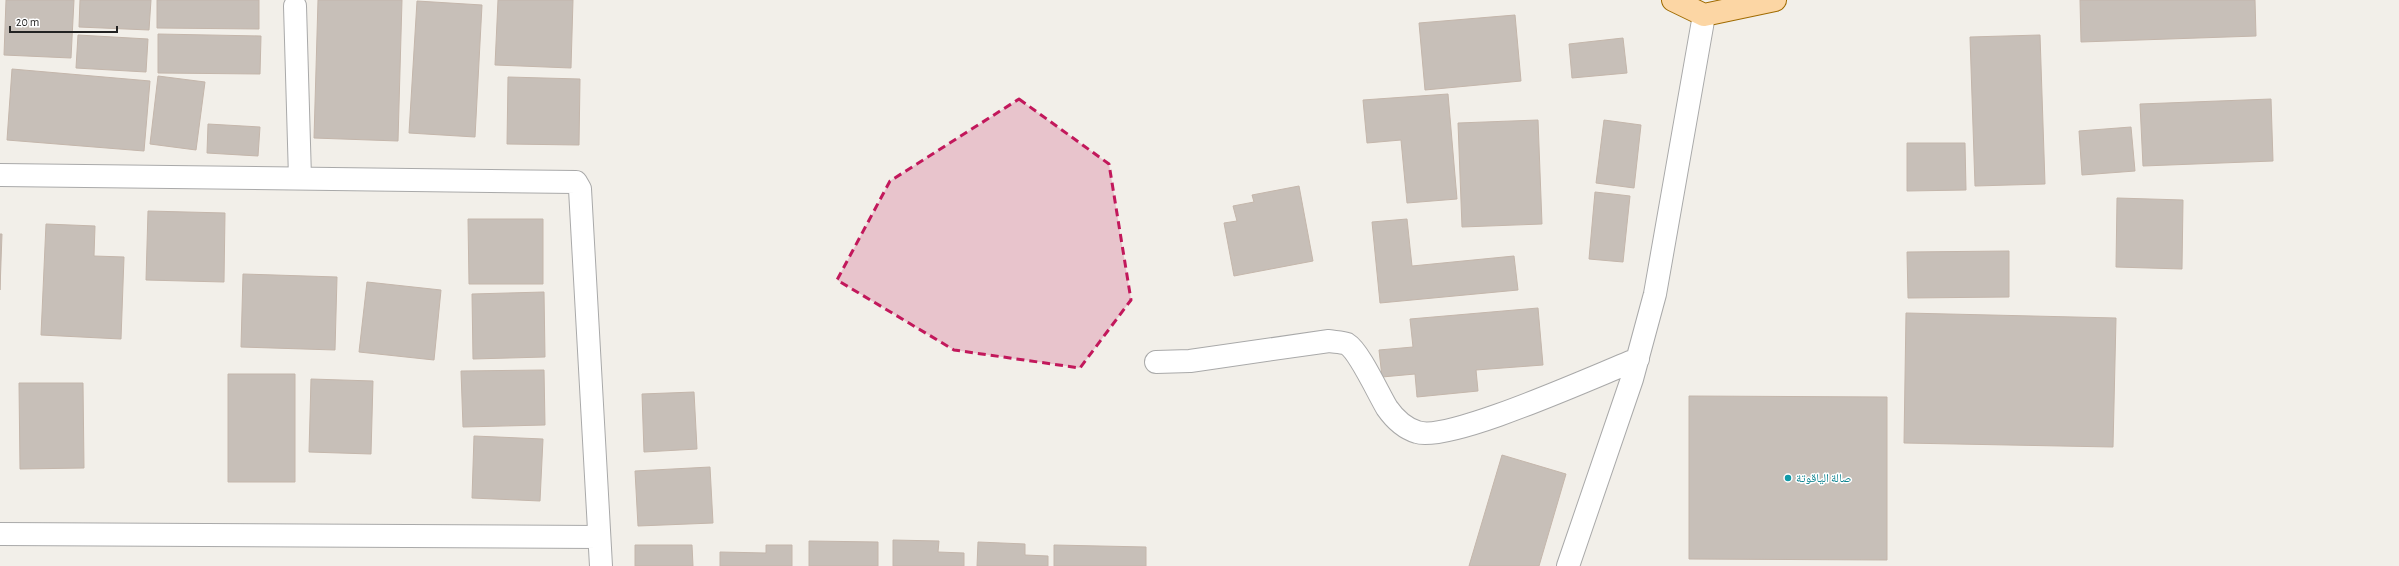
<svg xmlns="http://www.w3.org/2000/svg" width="2399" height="566" font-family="'Alegreya Sans','Noto Naskh Arabic',sans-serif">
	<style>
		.building { fill: #c7bfb8; stroke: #c4b6ab }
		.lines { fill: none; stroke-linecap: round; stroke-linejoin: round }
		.minor-casing { stroke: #a9a9a9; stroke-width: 24 }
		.major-casing { stroke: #a06b00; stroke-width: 24 }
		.minor { stroke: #fff; stroke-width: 22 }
		.major { stroke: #fcd6a4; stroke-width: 22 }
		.marked { fill: #c2185b; fill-opacity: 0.2; stroke: #c2185b; stroke-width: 3; stroke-dasharray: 8 5; stroke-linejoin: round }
		.culture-dot { fill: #0f9aa8; stroke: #fff; stroke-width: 1.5 }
		.labels { text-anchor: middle; stroke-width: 3; stroke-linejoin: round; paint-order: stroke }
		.culture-label { font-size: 12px; fill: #0d838f; stroke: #fff; text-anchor: start }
	</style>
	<rect width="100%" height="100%" fill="#f2efe9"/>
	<path class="building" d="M 6,0 L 74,0 L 71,58 L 4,55 Z
		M 80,0 L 151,0 L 149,30 L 79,27 Z
		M 157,0 L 259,0 L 259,29 L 157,28 Z
		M 318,0 L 402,0 L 398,141 L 314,138 Z
		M 498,0 L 573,0 L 571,68 L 495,65 Z
		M 2080,0 L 2255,0 L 2256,36 L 2081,42 Z
		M 417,1 L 482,5 L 475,137 L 409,133 Z
		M 1515,15 L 1521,81 L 1425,90 L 1419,23 Z
		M 158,34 L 261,36 L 260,74 L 158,73 Z
		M 78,35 L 148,39 L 146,72 L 76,68 Z
		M 2040,35 L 2045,184 L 1975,186 L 1970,37 Z
		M 1623,38 L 1627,73 L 1572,78 L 1569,44 Z
		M 12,69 L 150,81 L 144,151 L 7,140 Z
		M 158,76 L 205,82 L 196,150 L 150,144 Z
		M 508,77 L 580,79 L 579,145 L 507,144 Z
		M 1448,94 L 1457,199 L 1407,203 L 1401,140 L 1367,143 L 1363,100 Z
		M 2271,99 L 2273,161 L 2143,166 L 2140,104 Z
		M 1538,120 L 1542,224 L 1462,227 L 1458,123 Z
		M 1604,120 L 1641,125 L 1634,188 L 1596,183 Z
		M 208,124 L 260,127 L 258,156 L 207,153 Z
		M 2131,127 L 2135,171 L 2082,175 L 2079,131 Z
		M 1907,143 L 1965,143 L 1966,190 L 1907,191 Z
		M 1299,186 L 1313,261 L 1234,276 L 1224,223 L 1237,221 L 1233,206 L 1254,202 L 1252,195 Z
		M 1595,192 L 1630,196 L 1623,262 L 1589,259 Z
		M 2117,198 L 2183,200 L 2182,269 L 2116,267 Z
		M 148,211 L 225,213 L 224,282 L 146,280 Z
		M 468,219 L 543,219 L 543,284 L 469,284 Z
		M 1407,219 L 1412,266 L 1514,256 L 1518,290 L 1380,303 L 1372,222 Z
		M 46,224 L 95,226 L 94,256 L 124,257 L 121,339 L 41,335 Z
		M 0,234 L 2,234 L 0,290 Z
		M 2009,251 L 2009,297 L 1908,298 L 1907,252 Z
		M 243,274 L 337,277 L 335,350 L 241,347 Z
		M 367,282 L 441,290 L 434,360 L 359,352 Z
		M 544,292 L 545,357 L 473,359 L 472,294 Z
		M 1538,308 L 1543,365 L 1476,370 L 1478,391 L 1417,397 L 1415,374 L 1382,377 L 1379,350 L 1413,347 L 1410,319 Z
		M 1906,313 L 2116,318 L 2113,447 L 1904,443 Z
		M 544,370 L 545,425 L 463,427 L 461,371 Z
		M 228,374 L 295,374 L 295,482 L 228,482 Z
		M 311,379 L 373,381 L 371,454 L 309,452 Z
		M 19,383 L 83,383 L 84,468 L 20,469 Z
		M 694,392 L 697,449 L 644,452 L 642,394 Z
		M 1689,396 L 1887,397 L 1887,560 L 1689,559 Z
		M 474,436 L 543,439 L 540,501 L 472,498 Z
		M 1502,455 L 1566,474 L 1539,566 L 1469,566 Z
		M 710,467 L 713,523 L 638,526 L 635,471 Z
		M 893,540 L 939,541 L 938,552 L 964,553 L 964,566 L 893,566 Z
		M 809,541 L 878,542 L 878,566 L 809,566 Z
		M 978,542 L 1025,544 L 1025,555 L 1048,556 L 1048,566 L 977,566 Z
		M 635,545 L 692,545 L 693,566 L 635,566 Z
		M 766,545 L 792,545 L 792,566 L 720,566 L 720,552 L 766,553 Z
		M 1054,545 L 1146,547 L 1146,566 L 1054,566 Z"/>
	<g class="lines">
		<g class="minor-casing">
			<path id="minor" d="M 295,6 L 300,178
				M 0,175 L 576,182 L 580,189 L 601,566
				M 1156,362 L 1190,361 L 1329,341 C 1334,342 1342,342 1347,344 C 1359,351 1378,393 1387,408 C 1394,418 1404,428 1417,432 C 1449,443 1599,374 1638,359
				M 0,534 L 599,537
				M 1568,566 L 1632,379 L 1655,294 L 1704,15"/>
		</g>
		<g class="major-casing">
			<path id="major" d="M 1673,0 L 1704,15 L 1775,0"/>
		</g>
		<use href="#minor" class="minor"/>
		<use href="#major" class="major"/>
	</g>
	<path class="marked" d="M 1019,99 L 1109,164 L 1131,300 L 1080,368 L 954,350 L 837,280 L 890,181 Z"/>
	<circle class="culture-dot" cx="1788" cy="478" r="4"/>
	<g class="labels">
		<g class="culture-label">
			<text x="1796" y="482">صالة الياقوتة</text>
		</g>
	</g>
	<path d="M10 26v6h107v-6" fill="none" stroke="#222222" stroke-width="2"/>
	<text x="16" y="26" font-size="12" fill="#222222" stroke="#ffffff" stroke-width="3" paint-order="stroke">20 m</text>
</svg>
